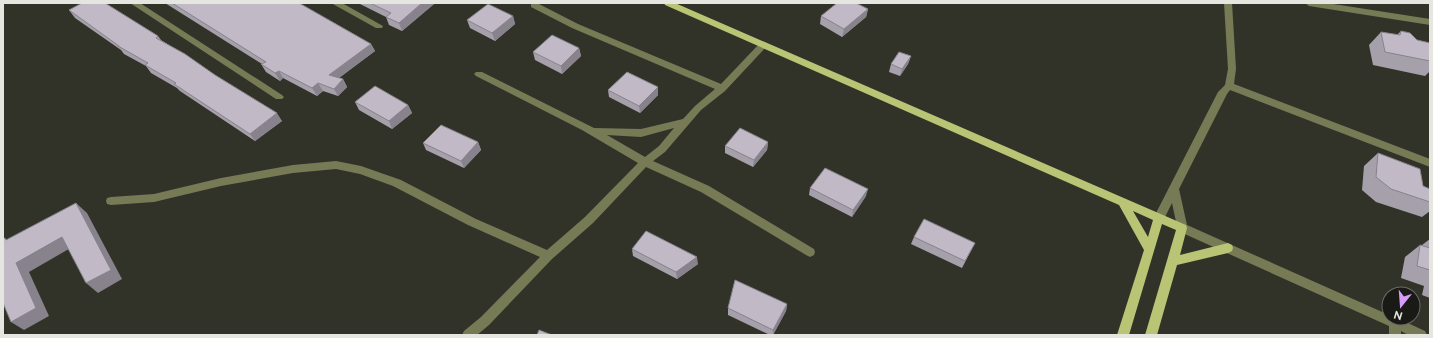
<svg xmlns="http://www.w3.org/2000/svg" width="1433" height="338" font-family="Raleway,sans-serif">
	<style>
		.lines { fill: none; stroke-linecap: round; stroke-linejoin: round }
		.minor { fill: #767b55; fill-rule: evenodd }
		.major { fill: #b9c474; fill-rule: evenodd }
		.wall { fill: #a6a0aa }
		.shaded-wall { fill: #87828b }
		.building { fill: #c1bac6; stroke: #87828b }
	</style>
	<rect width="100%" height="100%" fill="#313329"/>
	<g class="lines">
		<path class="minor" d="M 130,3 L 140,3 L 282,95 L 284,97 L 282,99 L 276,99 Z
			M 331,3 L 342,3 L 383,26 L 382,28 L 376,28 Z
			M 531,3 L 537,3 L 578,24 L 721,84 L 760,43 L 766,43 L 767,45 L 766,47 L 725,91 L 701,110 L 665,152 L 653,161 L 709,186 L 814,249 L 815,252 L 814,255 L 810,257 L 806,255 L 701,192 L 646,167 L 593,223 L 552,259 L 489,325 L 477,335 L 462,335 L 464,331 L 481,317 L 540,257 L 468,225 L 393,186 L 360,174 L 336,169 L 293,173 L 221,186 L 154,202 L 111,205 L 107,204 L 106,201 L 107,198 L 111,197 L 154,194 L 221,178 L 293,165 L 336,161 L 361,166 L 401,180 L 476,219 L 547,250 L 585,217 L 638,163 L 582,130 L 476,76 L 474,74 L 476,72 L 482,72 L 594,128 L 641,129 L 683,119 L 695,106 L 715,89 L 572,28 L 531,7 ZM 674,128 L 659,146 L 645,157 L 607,135 L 641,137 Z
			M 1224,3 L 1232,3 L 1236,69 L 1234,84 L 1430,159 L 1430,167 L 1230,90 L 1227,94 L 1179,189 L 1187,225 L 1389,315 L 1389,318 L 1397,318 L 1425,331 L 1427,335 L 1408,335 L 1401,331 L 1401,335 L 1389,335 L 1389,326 L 1178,231 L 1172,203 L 1163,221 L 1159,222 L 1155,221 L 1154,218 L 1155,215 L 1218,92 L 1225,85 L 1228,69 Z
			M 1305,3 L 1327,3 L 1430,19 L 1430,25 L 1309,6 Z"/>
		<path class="major" d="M 664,3 L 675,3 L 1186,225 L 1187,228 L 1180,255 L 1228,243 L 1232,245 L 1233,248 L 1232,251 L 1228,253 L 1177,265 L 1157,335 L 1145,335 L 1176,230 L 1162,224 L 1129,335 L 1117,335 L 1144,250 L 1119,205 L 665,5 ZM 1133,211 L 1153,220 L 1148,237 Z"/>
	</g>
	<path class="wall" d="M 165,3 L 299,3 L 371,44 L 375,51 L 339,78 L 343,79 L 347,87 L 338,96 L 323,91 L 317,96 L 283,78 L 280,81 L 266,72 L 261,64 L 262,64 Z
		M 358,3 L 437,3 L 435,4 L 434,4 L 402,31 L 389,25 L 386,17 Z
		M 868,9 L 866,17 L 842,37 L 820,24 L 821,16 Z
		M 69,10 L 158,36 L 161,40 L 215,75 L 282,121 L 255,141 L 180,91 L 177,88 L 151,73 L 146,66 L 124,54 L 121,50 L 75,18 Z
		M 513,16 L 515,24 L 495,41 L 470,28 L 467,20 Z
		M 1401,31 L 1417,40 L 1430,43 L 1430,71 L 1425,76 L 1373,65 L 1369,45 L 1381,32 L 1397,35 Z
		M 579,48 L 581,56 L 562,74 L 535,60 L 533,52 Z
		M 911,56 L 908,64 L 900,76 L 889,72 L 891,64 Z
		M 608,90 L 658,95 L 640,113 L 609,97 Z
		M 355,102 L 408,105 L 412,113 L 392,129 L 359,110 Z
		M 478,142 L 481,150 L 464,168 L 426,150 L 423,143 Z
		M 768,142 L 767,150 L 753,167 L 725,153 L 725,146 Z
		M 1378,153 L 1423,186 L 1430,189 L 1430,211 L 1422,217 L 1376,202 L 1362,190 L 1364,166 Z
		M 810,188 L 866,196 L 852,217 L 809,195 Z
		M 914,237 L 975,243 L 962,268 L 911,244 Z
		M 1430,239 L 1430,298 L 1422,295 L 1424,286 L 1401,278 L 1405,257 L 1420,245 L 1422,245 Z
		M 632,249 L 698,264 L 677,279 L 633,256 Z
		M 787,304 L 786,311 L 773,335 L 770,335 L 728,315 L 728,308 Z"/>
	<path class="shaded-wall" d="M 422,3 L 433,3 L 434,4 L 402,31 L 399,23 Z
		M 868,9 L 866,17 L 842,37 L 844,29 Z
		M 513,16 L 515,24 L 495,41 L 492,33 Z
		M 371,44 L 375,51 L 333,82 L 329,75 Z
		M 579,48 L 581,56 L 562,74 L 561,66 Z
		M 911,56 L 908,64 L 900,76 L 902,69 Z
		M 279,71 L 283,78 L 280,81 L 275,73 Z
		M 343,79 L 347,87 L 338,96 L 334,89 Z
		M 318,83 L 323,91 L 317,96 L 312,88 Z
		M 658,87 L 658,95 L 640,113 L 639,106 Z
		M 408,105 L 412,113 L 392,129 L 389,121 Z
		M 277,113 L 282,121 L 255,141 L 250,134 Z
		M 478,142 L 481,150 L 464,168 L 461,161 Z
		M 768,142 L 767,150 L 753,167 L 754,160 Z
		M 868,189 L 866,196 L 852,217 L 853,210 Z
		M 76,203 L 87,213 L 122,279 L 98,293 L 86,283 Z
		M 62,237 L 74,246 L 29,272 L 49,316 L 24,330 L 11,322 L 16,263 Z
		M 697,257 L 698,264 L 677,279 L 676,272 Z
		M 787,304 L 786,311 L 773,335 L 773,330 Z"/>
	<path class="building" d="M 82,3 L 105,3 L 158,36 L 156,38 L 185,54 L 215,75 L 277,113 L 250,134 L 174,84 L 176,83 L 145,65 L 148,63 L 118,46 L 119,46 L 69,10 Z
		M 172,3 L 299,3 L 371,44 L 329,75 L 343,79 L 334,89 L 318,83 L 312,88 L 279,71 L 275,73 L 261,64 L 266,62 Z
		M 370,3 L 422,3 L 399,23 L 386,17 L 391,13 Z
		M 837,3 L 856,3 L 868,9 L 844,29 L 821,16 Z
		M 488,4 L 513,16 L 492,33 L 467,20 Z
		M 1401,31 L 1410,33 L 1417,40 L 1430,43 L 1430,61 L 1385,52 L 1381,32 L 1400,35 Z
		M 552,35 L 579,48 L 561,66 L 533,52 Z
		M 899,52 L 911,56 L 902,69 L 891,64 Z
		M 627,72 L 658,87 L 639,106 L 608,90 Z
		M 375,86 L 408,105 L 389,121 L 355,102 Z
		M 441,125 L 478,142 L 461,161 L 423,143 Z
		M 740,128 L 768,142 L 754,160 L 725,146 Z
		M 1378,153 L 1420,169 L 1423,186 L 1430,189 L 1430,202 L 1391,189 L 1376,177 Z
		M 825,168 L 868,189 L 853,210 L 810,188 Z
		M 76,203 L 111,270 L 86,283 L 62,237 L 16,263 L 36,308 L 11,322 L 3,303 L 3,239 L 5,238 L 6,240 Z
		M 924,219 L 975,243 L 965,261 L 914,237 Z
		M 646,231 L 697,257 L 676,272 L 632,249 Z
		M 1420,245 L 1430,248 L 1430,270 L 1417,266 Z
		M 735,280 L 787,304 L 773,330 L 728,308 Z
		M 539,330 L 552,335 L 537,335 Z"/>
	<rect width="1433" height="338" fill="none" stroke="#e4e6df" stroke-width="8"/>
	<g transform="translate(1401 306) rotate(197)"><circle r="19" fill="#191a16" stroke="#6a6c66"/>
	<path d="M0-3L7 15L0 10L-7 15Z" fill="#d79bf9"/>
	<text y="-6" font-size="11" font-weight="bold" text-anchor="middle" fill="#e4e6df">N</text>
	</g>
</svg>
